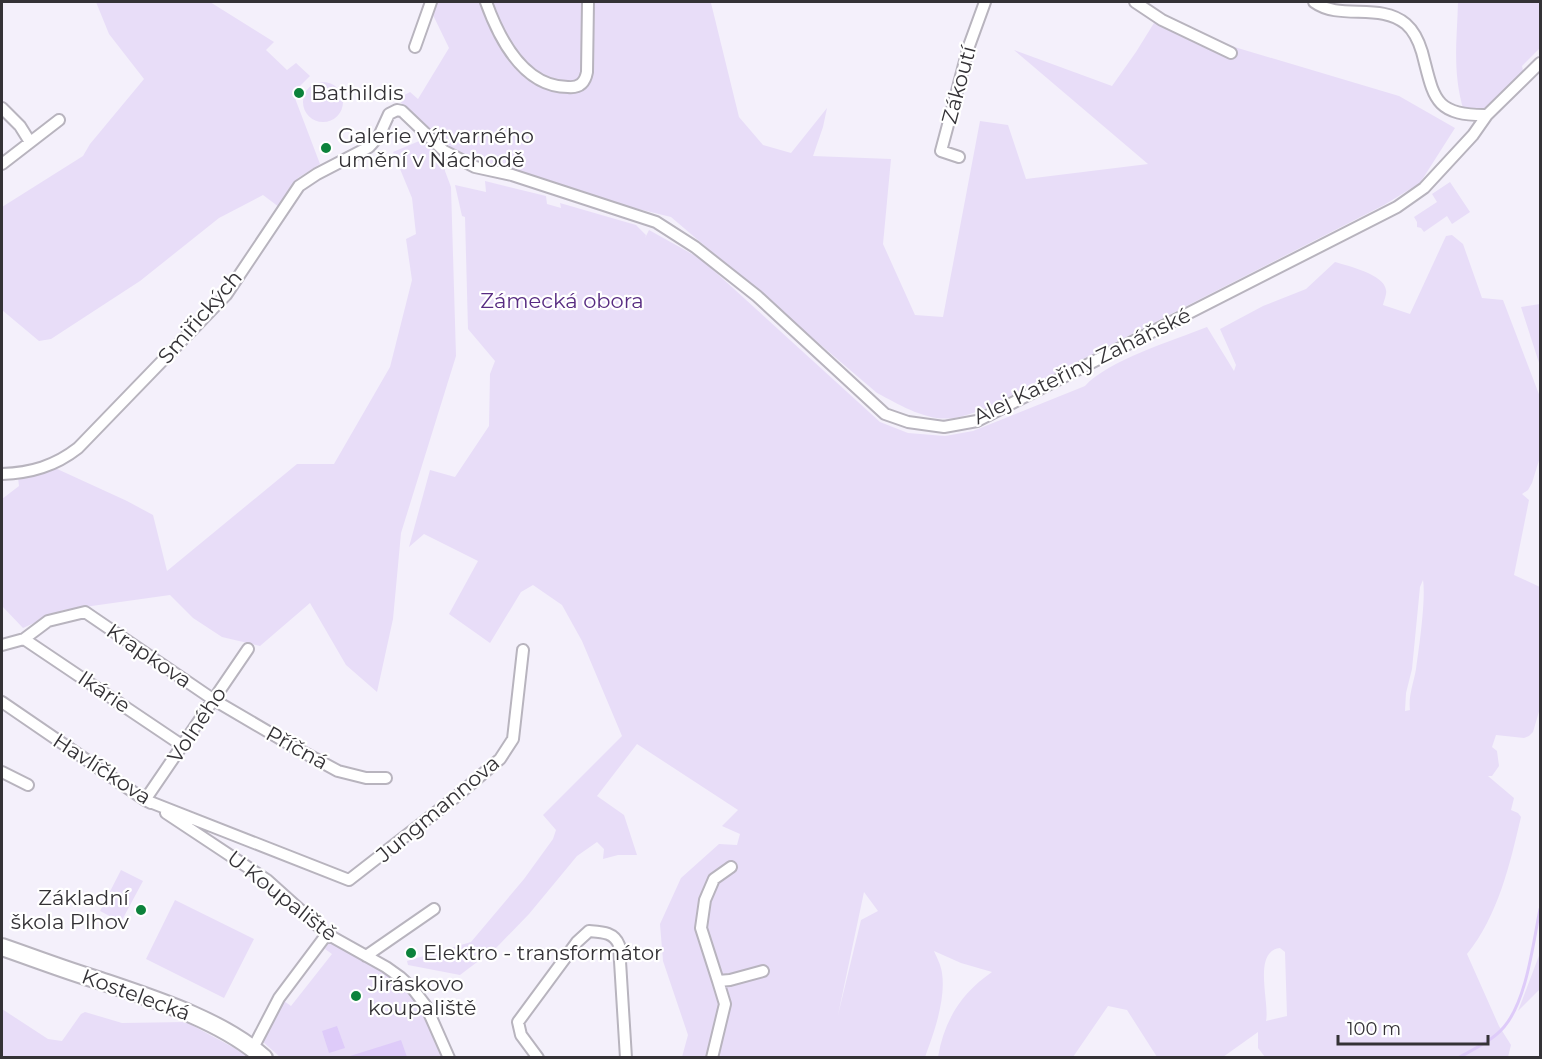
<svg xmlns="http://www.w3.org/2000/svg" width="1542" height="1059" font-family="Montserrat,sans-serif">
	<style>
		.green { fill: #e8ddf8; fill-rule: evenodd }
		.water { fill: #decbf9 }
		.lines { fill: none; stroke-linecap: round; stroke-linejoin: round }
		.stream { stroke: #decbf9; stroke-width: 3 }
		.street-casing { stroke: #b8b4be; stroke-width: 14 }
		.primary-casing { stroke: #b8b4be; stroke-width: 20 }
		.street { stroke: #fff; stroke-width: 10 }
		.primary { stroke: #fff; stroke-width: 16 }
		.poi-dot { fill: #0c823b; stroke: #fff; stroke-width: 2 }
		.labels { text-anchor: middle; stroke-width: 4.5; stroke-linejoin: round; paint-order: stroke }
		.street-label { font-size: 21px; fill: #343236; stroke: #fff }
		.poi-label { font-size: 21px; fill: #343236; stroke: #fff; text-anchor: start }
		.park-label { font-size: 21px; fill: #582c82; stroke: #fff }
	</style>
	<rect width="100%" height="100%" fill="#f4f0fb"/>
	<path class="green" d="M 96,2 L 210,2 L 274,42 L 266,50 L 287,70 L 296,63 L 310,76 L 293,93 L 320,164 L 298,178 L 279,207 L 263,195 L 219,218 L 140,281 L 51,339 L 39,341 L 2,310 L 2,207 L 83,156 L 90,144 L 144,79 L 109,34 Z
		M 436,2 L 720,2 L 711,3 L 739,117 L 763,145 L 791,153 L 827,108 L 823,127 L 813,156 L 891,159 L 883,244 L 915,315 L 943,317 L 980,121 L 1008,125 L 1026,179 L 1148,164 L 1014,50 L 1112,86 L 1136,52 L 1154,23 L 1399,96 L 1455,128 L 1420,183 L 1384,205 L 987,408 C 976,412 965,416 954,418 C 927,422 900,405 877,393 L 671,217 L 626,206 L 485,164 L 455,151 L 437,138 L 397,99 L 410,92 L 418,99 L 449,48 L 432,13 Z
		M 1458,2 L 1540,2 L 1540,48 L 1522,66 L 1524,75 L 1485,111 L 1464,112 C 1452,71 1457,42 1458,2 Z
		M303 102a20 20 0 1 1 40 0a20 20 0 1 1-40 0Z
		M 424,139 L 444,157 L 445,171 L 451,187 L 456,356 L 401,533 L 393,619 L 377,692 L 346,665 L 310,603 L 260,646 L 222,637 L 193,618 L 170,595 L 63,610 L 23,628 L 2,606 L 2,499 L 19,486 L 18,478 L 55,468 L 127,501 L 153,515 L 167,571 L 297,464 L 334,464 L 390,367 L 412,280 L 406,239 L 416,234 L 412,198 L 393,152 Z
		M 485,181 L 546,196 L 547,204 L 561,208 L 560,203 L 636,225 L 646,235 L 645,238 L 649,230 L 701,259 L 880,422 L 908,433 L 945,436 L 973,431 L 1085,386 C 1107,361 1174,340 1207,327 L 1234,371 L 1236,365 L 1220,329 L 1263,306 L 1306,289 L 1335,262 C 1348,266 1384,274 1386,290 C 1387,294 1384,301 1383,305 L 1410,314 L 1446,236 L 1452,235 L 1463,244 L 1482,298 L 1503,300 L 1540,397 L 1540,457 L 1532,483 L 1528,490 L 1522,494 L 1529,500 L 1514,575 L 1540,587 L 1540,708 L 1533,732 L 1529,736 L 1524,738 L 1496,735 L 1492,747 L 1497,751 L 1499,766 L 1492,776 L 1488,776 L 1514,798 L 1511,810 L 1518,813 L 1521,817 C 1510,864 1498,916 1467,954 L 1499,1026 L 1511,1045 L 1508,1057 L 1265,1057 L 1258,1048 L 1258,1032 L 1223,1057 L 1157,1057 L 1127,1010 L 1108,1006 L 1073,1057 L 938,1057 C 944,1021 961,993 992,972 L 961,963 L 934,951 C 937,958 941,965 942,973 C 946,999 934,1033 925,1057 L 682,1057 L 688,1035 L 663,961 L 660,924 L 681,878 L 719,844 L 737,845 L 740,834 L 722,826 L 738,810 L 637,744 L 597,796 L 624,815 L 637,855 L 618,855 L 603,859 L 604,849 L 597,842 L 577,856 L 529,914 L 497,947 L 460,975 L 408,965 L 407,961 L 471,942 L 524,879 L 553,839 L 556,830 L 543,815 L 622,736 L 582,641 L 562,605 L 533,585 L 521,592 L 490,643 L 449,614 L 478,561 L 424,534 L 409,547 L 430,470 L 455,477 L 489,426 L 490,374 L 495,361 L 468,329 L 465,217 L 462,216 L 455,185 L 486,192 ZM 1423,580 C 1426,599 1419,648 1416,669 C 1414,682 1408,696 1410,710 L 1405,711 L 1406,693 L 1412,669 L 1420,587 ZM 864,892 L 878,911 L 861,920 L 838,1015 ZM 1280,948 L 1285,952 L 1287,1016 L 1266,1021 C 1270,1003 1252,951 1280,948 Z
		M 1450,182 L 1470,212 L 1452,224 L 1447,216 L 1424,232 L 1421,228 L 1417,227 L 1417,222 L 1414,217 L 1437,202 L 1432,194 Z
		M 1540,304 L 1540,366 L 1521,307 Z
		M 121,870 L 143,881 L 121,922 L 100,911 Z
		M 175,900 L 254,939 L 224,998 L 146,959 Z
		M 329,942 C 356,956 388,969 410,991 C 424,1006 437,1038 445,1057 L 280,1057 L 262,1041 L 284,1001 L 291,1006 L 332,954 L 325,949 Z
		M 1540,953 L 1540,989 L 1518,1011 Z
		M 2,1009 L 48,1039 L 62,1041 L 81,1014 L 85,1012 L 122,1023 L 186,1022 L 251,1057 L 2,1057 Z"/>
	<path class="water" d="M 337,1026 L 345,1048 L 329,1053 L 322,1031 Z
		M 401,1040 L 407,1057 L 347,1057 Z"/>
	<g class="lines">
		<path class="stream" d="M 1458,1058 C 1474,1049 1492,1041 1504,1027 C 1527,1000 1533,943 1540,909"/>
		<g class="street-casing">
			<path id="street" d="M 486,2 C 499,38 523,87 568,87 C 579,88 585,83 587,72 L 588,2
				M 1135,2 L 1162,20 L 1231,53
				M 1314,2 C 1340,21 1380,2 1406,24 C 1414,31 1419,42 1422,52 C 1434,97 1433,116 1487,115
				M 415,47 L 431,2
				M 2,108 L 20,126 L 30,142
				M 959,157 L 941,151 L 969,46 L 985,2
				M 2,164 L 59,120
				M 2,474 C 31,473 55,466 78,448 L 226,295 L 299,186 L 317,174 L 369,147 L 379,136 L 389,114 L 397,110 L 402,111 L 444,151 L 475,167 L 512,175 L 656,222 L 695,247 L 757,296 L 885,414 L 908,422 L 944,427 L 977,421 L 1397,207 L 1424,188 L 1473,135 L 1487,115 L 1540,63
				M 24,639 L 183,746
				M 2,645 L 24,639 L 48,621 L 85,612 L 214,700 L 301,751 L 338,771 L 366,778 L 386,778
				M 2,702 L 145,800 L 349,880 L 457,796 L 500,759 L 513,739 L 523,650
				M 2,772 L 28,785
				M 151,803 L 145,800 L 248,649
				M 166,813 L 267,880 L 327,934 L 386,967 L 400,977 L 413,989 L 426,1006 L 449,1058
				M 366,956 L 434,909
				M 718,981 L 701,928 L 705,900 L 714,879 L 731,867
				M 253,1048 L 279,998 L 327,934
				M 538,1058 L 521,1035 L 518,1022 L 577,942 L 589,931 C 602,932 614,932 619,945 L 626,1058
				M 712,1058 L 725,1004 L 718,981 L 730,980 L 763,971"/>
		</g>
		<g class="primary-casing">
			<path id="primary" d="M 2,947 C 34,958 65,970 98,980 C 151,998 222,1020 264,1058"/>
		</g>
		<use href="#street" class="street"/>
		<use href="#primary" class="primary"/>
	</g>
	<g class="poi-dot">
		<circle cx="299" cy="93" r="6"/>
		<circle cx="326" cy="148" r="6"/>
		<circle cx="141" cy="910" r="6"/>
		<circle cx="411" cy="953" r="6"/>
		<circle cx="356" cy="996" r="6"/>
	</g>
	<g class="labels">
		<g class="street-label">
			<text transform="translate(959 85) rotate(-75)" y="7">Zákoutí</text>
			<text transform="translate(200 317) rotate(-49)" y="7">Smiřických</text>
			<text transform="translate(1082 366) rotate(-26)" y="7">Alej Kateřiny Zaháňské</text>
			<text transform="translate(149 656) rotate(34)" y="7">Krapkova</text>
			<text transform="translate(104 692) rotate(34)" y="7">Ikárie</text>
			<text transform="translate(197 725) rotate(-56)" y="7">Volného</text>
			<text transform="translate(297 748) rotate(29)" y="7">Příčná</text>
			<text transform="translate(102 769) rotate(33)" y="7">Havlíčkova</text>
			<text transform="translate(438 809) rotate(-40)" y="7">Jungmannova</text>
			<text transform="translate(282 896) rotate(38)" y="7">U Koupaliště</text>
			<text transform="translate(136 995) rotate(20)" y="7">Kostelecká</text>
		</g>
		<g class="poi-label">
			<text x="311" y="100">Bathildis</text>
			<text x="338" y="143">Galerie výtvarného<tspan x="338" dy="24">umění v Náchodě</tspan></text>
			<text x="129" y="905" text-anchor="end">Základní<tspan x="129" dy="24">škola Plhov</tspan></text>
			<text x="423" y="960">Elektro - transformátor</text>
			<text x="368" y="991">Jiráskovo<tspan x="368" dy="24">koupaliště</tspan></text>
		</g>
		<g class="park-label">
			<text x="562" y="308">Zámecká obora</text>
		</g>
	</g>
	<rect width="1542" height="1059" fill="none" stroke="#343236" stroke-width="6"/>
	<path d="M1338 1035v9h150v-9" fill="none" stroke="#343236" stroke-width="3"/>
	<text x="1347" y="1035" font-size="18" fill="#343236" stroke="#ffffff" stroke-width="4.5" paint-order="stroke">100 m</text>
</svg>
